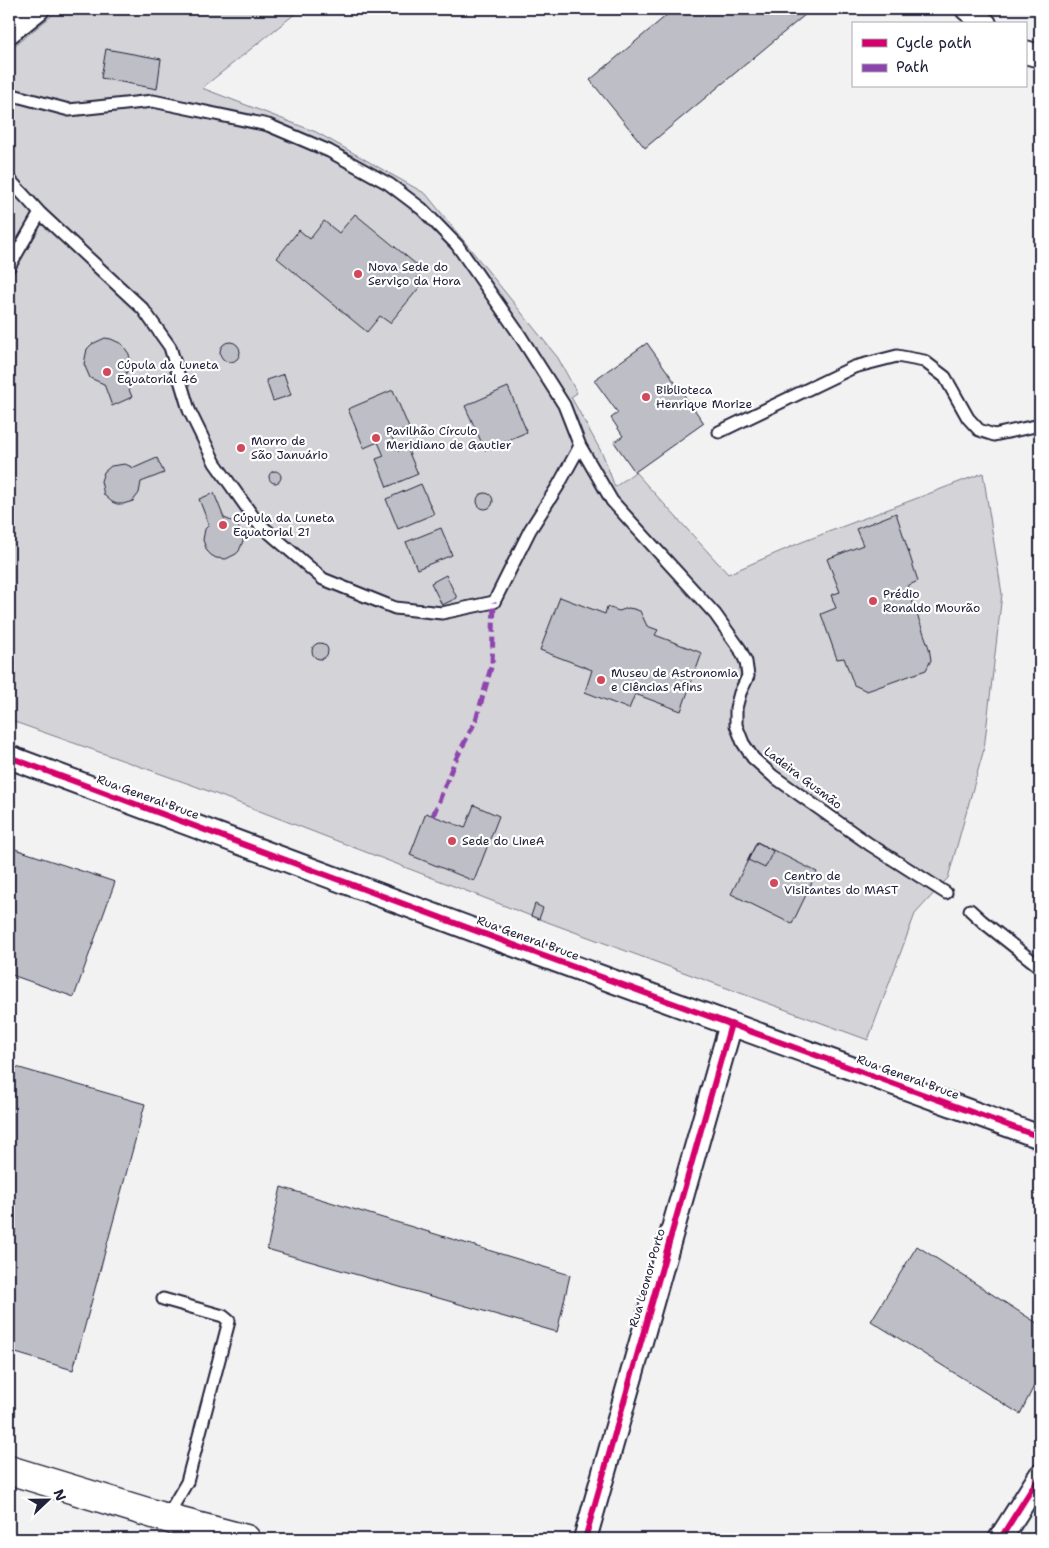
<svg xmlns="http://www.w3.org/2000/svg" width="1049" height="1548" font-family="'Shantell Sans',sans-serif">
	<style>
		.green { fill: #d3d3d8; stroke: #7a7a8a }
		.building { fill: #bebec6; stroke: #22223b }
		.lines { fill: none; stroke-linecap: round; stroke-linejoin: round }
		.lane-casing { stroke: #22223b; stroke-width: 15 }
		.street-casing { stroke: #22223b; stroke-width: 26 }
		.primary-casing { stroke: #22223b; stroke-width: 31 }
		.highway-casing { stroke: #22223b; stroke-width: 31 }
		.lane { stroke: #fff; stroke-width: 11 }
		.street { stroke: #fff; stroke-width: 22 }
		.primary { stroke: #fff; stroke-width: 28 }
		.highway { stroke: #fff; stroke-width: 28 }
		.quiet { stroke: #8e44ad; stroke-width: 5; stroke-dasharray: 10 5; stroke-linecap: butt }
		.cycleway-casing { stroke: #fff; stroke-width: 9 }
		.cycleway { stroke: #d6006c; stroke-width: 6 }
		.poi-dot { fill: #d1495b; stroke: #fff; stroke-width: 2 }
		.labels { text-anchor: middle; stroke-width: 4.5; stroke-linejoin: round; paint-order: stroke }
		.poi-label { font-size: 12px; fill: #22223b; stroke: #fff; text-anchor: start }
		.street-label { font-size: 12px; fill: #22223b; stroke: #fff }
	</style>
	<rect width="100%" height="100%" fill="#f2f2f3"/>
	<filter id="ink" filterUnits="userSpaceOnUse"><feTurbulence type="fractalNoise" baseFrequency=".02" numOctaves="2"/><feDisplacementMap in="SourceGraphic" scale="10" xChannelSelector="R" yChannelSelector="G"/><feConvolveMatrix kernelMatrix="1 2 1 2 8 2 1 2 1" color-interpolation-filters="sRGB"/></filter>
	<g filter="url(#ink)">
		<path class="green" d="M 60,9 L 301,9 L 202,88 L 316,132 L 426,194 L 558,358 L 577,393 L 571,397 L 603,455 L 615,487 L 635,472 L 728,574 L 802,542 L 983,473 L 1002,594 L 984,749 L 948,878 L 915,914 L 868,1040 L 531,916 L 195,786 L 9,720 L 9,549 L 11,546 L 9,544 L 9,50 Z"/>
		<path class="building" d="M 674,9 L 812,9 L 645,148 L 590,80 Z
			M 106,49 L 161,59 L 157,89 L 101,78 Z
			M 355,214 L 423,270 L 417,278 L 423,283 L 390,323 L 380,316 L 367,332 L 277,258 L 299,230 L 310,239 L 324,221 L 339,233 Z
			M 105,338 L 111,339 L 122,344 L 129,354 L 130,360 L 130,366 L 124,377 L 132,397 L 112,406 L 104,384 L 90,378 L 84,364 L 87,349 L 92,344 Z
			M220 352a10 10 0 1 1 20 0a10 10 0 1 1-20 0Z
			M 647,343 L 704,423 L 635,472 L 614,442 L 623,436 L 611,418 L 618,413 L 594,380 Z
			M 284,374 L 291,395 L 273,401 L 266,380 Z
			M 508,387 L 527,432 L 485,450 L 465,406 Z
			M 393,390 L 409,428 L 391,435 L 398,451 L 407,448 L 418,474 L 387,487 L 376,459 L 384,456 L 378,442 L 364,448 L 348,409 Z
			M 157,458 L 164,473 L 141,482 L 139,493 L 133,501 L 123,504 L 117,504 L 112,502 L 104,495 L 101,481 L 104,472 L 111,466 L 125,464 L 134,468 Z
			M269 477a6 6 0 1 1 12 0a6 6 0 1 1-12 0Z
			M 421,484 L 434,514 L 398,529 L 386,499 Z
			M 214,493 L 224,518 L 234,522 L 241,531 L 243,536 L 243,541 L 239,551 L 236,554 L 226,559 L 216,558 L 211,555 L 207,551 L 203,540 L 205,529 L 209,525 L 199,499 Z
			M477 501a8 8 0 1 1 16 0a8 8 0 1 1-16 0Z
			M 896,513 L 918,581 L 907,586 L 929,648 L 931,660 L 926,670 L 867,691 L 854,685 L 844,658 L 837,659 L 821,614 L 836,608 L 831,595 L 840,592 L 827,559 L 863,545 L 856,529 Z
			M 441,528 L 452,555 L 417,569 L 406,542 Z
			M 446,575 L 457,598 L 442,605 L 431,583 Z
			M 560,597 L 605,614 L 607,607 L 619,611 L 628,608 L 634,609 L 640,611 L 647,626 L 658,630 L 655,635 L 702,653 L 681,711 L 635,694 L 629,709 L 585,692 L 592,670 L 540,650 Z
			M312 651a8 8 0 1 1 16 0a8 8 0 1 1-16 0Z
			M 474,805 L 499,816 L 474,881 L 410,855 L 426,813 L 465,828 Z
			M 757,842 L 817,872 L 792,924 L 731,894 Z
			M 757,842 L 773,851 L 765,868 L 748,860 Z
			M 9,847 L 115,882 L 74,997 L 9,974 Z
			M 535,904 L 543,908 L 539,919 L 531,916 Z
			M 9,1065 L 145,1104 L 73,1370 L 9,1351 Z
			M 281,1187 L 570,1275 L 557,1332 L 267,1249 Z
			M 917,1246 L 1040,1325 L 1040,1374 L 1020,1414 L 871,1321 Z"/>
		<g class="lines">
			<g class="lane-casing">
				<path id="lane" d="M 9,94 L 69,110 L 153,101 L 268,125 L 329,151 L 389,184 L 422,209 L 457,245 L 519,334 L 564,405 L 580,446 L 612,501 L 715,614 L 740,649 L 746,662 L 748,676 L 740,693 L 736,708 L 736,725 L 743,743 L 753,758 L 773,776 L 869,844 L 946,893
					M 9,179 L 40,213 L 143,309 L 170,347 L 189,410 L 215,463 L 257,522 L 323,579 L 395,608 L 442,613 L 494,602 L 530,530 L 558,486 L 580,446
					M 9,267 L 40,213
					M 719,432 L 854,367 L 897,356 L 924,361 L 945,377 L 968,418 L 979,430 L 994,435 L 1040,425
					M 970,910 L 982,921 L 1040,967
					M 163,1299 L 223,1316 L 229,1321 L 187,1482 L 166,1518"/>
			</g>
			<g class="street-casing">
				<path id="street" d="M 967,9 L 985,24
					M 9,32 L 38,9
					M 1025,52 L 1040,56
					M 9,757 L 530,951 L 1040,1137
					M 585,1539 L 731,1024
					M 1000,1539 L 1040,1476"/>
			</g>
			<g class="primary-casing">
				<path id="primary" d="M 9,1470 L 173,1520 L 246,1539"/>
			</g>
			<g class="highway-casing">
				<path id="highway" d="M 173,1520 L 215,1539"/>
			</g>
			<use href="#lane" class="lane"/>
			<use href="#street" class="street"/>
			<use href="#primary" class="primary"/>
			<use href="#highway" class="highway"/>
			<path class="quiet" d="M 433,816 L 454,763 L 476,720 L 492,664 L 494,602"/>
			<g class="cycleway-casing">
				<path id="cycleway" d="M 9,757 L 530,951 L 1040,1137
					M 585,1539 L 731,1024
					M 1000,1539 L 1040,1476"/>
			</g>
			<use href="#cycleway" class="cycleway"/>
		</g>
	</g>
	<g class="poi-dot">
		<circle cx="358" cy="274" r="5"/>
		<circle cx="107" cy="372" r="5"/>
		<circle cx="646" cy="397" r="5"/>
		<circle cx="376" cy="438" r="5"/>
		<circle cx="241" cy="448" r="5"/>
		<circle cx="223" cy="525" r="5"/>
		<circle cx="873" cy="601" r="5"/>
		<circle cx="601" cy="680" r="5"/>
		<circle cx="452" cy="841" r="5"/>
		<circle cx="774" cy="883" r="5"/>
	</g>
	<g class="labels">
		<g class="poi-label">
			<text x="368" y="271">Nova Sede do<tspan x="368" dy="14">Serviço da Hora</tspan></text>
			<text x="117" y="369">Cúpula da Luneta<tspan x="117" dy="14">Equatorial 46</tspan></text>
			<text x="656" y="394">Biblioteca<tspan x="656" dy="14">Henrique Morize</tspan></text>
			<text x="386" y="435">Pavilhão Círculo<tspan x="386" dy="14">Meridiano de Gautier</tspan></text>
			<text x="251" y="445">Morro de<tspan x="251" dy="14">São Januário</tspan></text>
			<text x="233" y="522">Cúpula da Luneta<tspan x="233" dy="14">Equatorial 21</tspan></text>
			<text x="883" y="598">Prédio<tspan x="883" dy="14">Ronaldo Mourão</tspan></text>
			<text x="611" y="677">Museu de Astronomia<tspan x="611" dy="14">e Ciências Afins</tspan></text>
			<text x="462" y="845">Sede do LineA</text>
			<text x="784" y="880">Centro de<tspan x="784" dy="14">Visitantes do MAST</tspan></text>
		</g>
		<g class="street-label">
			<text transform="translate(803 778) rotate(37)" y="4">Ladeira Gusmão</text>
			<text transform="translate(148 797) rotate(20)" y="4">Rua General Bruce</text>
			<text transform="translate(528 938) rotate(20)" y="4">Rua General Bruce</text>
			<text transform="translate(908 1077) rotate(20)" y="4">Rua General Bruce</text>
			<text transform="translate(647 1278) rotate(-74)" y="4">Rua Leonor Porto</text>
		</g>
	</g>
	<rect width="1049" height="1548" fill="none" stroke="#fff" stroke-width="30"/>
	<rect x="15" y="15" width="1019" height="1518" fill="none" stroke="#22223b" stroke-width="2" filter="url(#ink)"/>
	<rect x="852" y="22" width="175" height="65" fill="#ffffff" stroke="#a7a7b1"/>
	<rect x="862" y="39" width="25" height="8" fill="#d6006c" stroke="#a7a7b1"/>
	<text x="896" y="48" font-size="15" fill="#22223b">Cycle path</text>
	<rect x="862" y="64" width="25" height="8" fill="#8e44ad" stroke="#a7a7b1"/>
	<text x="896" y="72" font-size="15" fill="#22223b">Path</text>
	<g transform="translate(48 1500) rotate(68)" stroke="#ffffff" stroke-width="4" paint-order="stroke">
	<path d="M0-4L9 19L0 12L-9 19Z" fill="#22223b"/>
	<text y="-8" font-size="14" font-weight="bold" text-anchor="middle" fill="#22223b">N</text>
	</g>
</svg>
